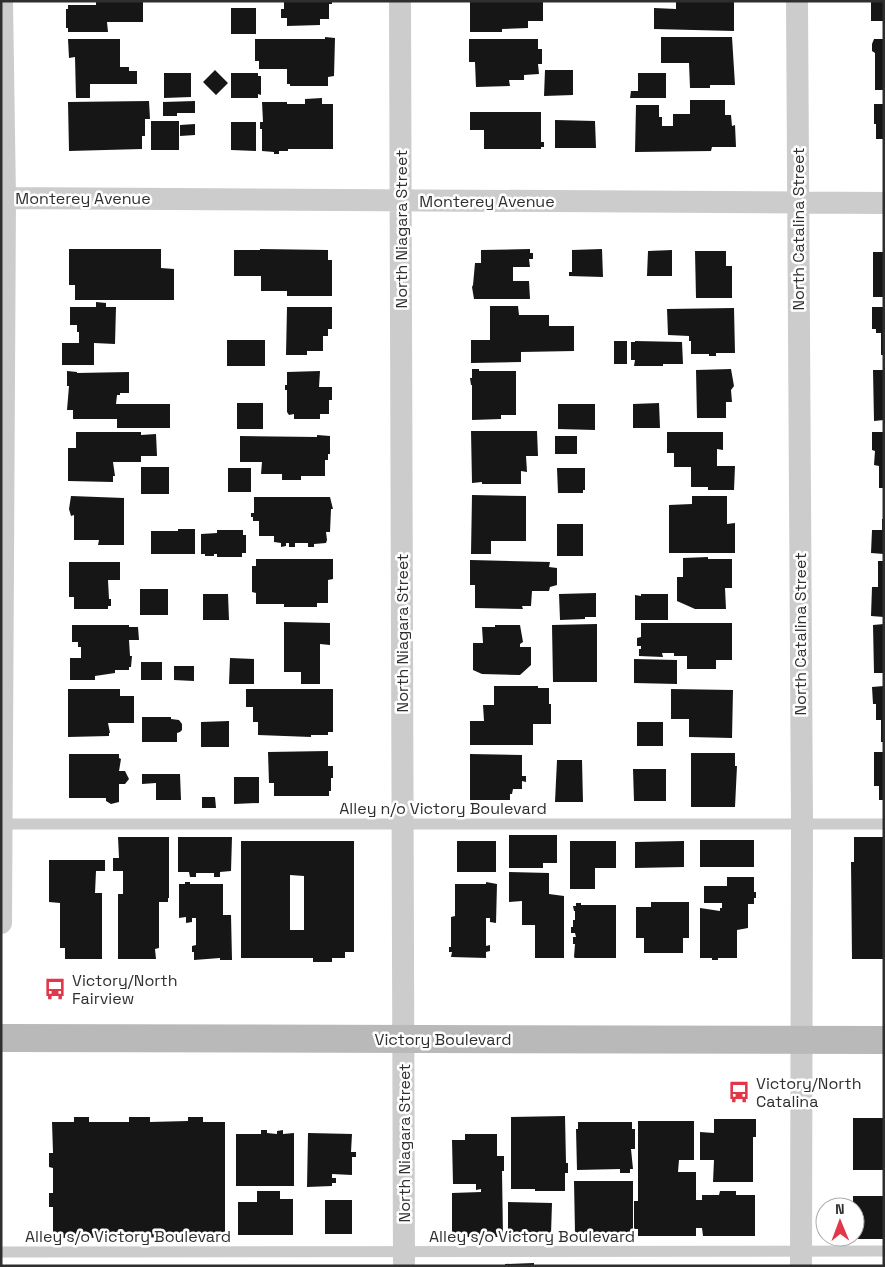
<svg xmlns="http://www.w3.org/2000/svg" width="885" height="1267" font-family="'Space Grotesk',sans-serif">
	<style>
		.building { fill: #161616; fill-rule: evenodd }
		.lines { fill: none; stroke-linecap: round; stroke-linejoin: round }
		.lane { stroke: #ccc; stroke-width: 11 }
		.street { stroke: #ccc; stroke-width: 22 }
		.secondary { stroke: #b9b9b9; stroke-width: 28 }
		.labels { text-anchor: middle; stroke-width: 5; stroke-linejoin: round; paint-order: stroke }
		.street-label { font-size: 16px; fill: #2f2f2f; stroke: #fff }
		.poi-label { font-size: 16px; fill: #2f2f2f; stroke: #fff; text-anchor: start }
	</style>
	<rect width="100%" height="100%" fill="#fff"/>
	<path class="building" d="M 96,1 L 143,1 L 143,22 L 107,22 L 108,32 L 68,32 L 68,28 L 66,28 L 66,9 L 68,9 L 68,5 L 96,5 Z
		M 287,1 L 332,1 L 332,4 L 329,4 L 329,19 L 320,19 L 320,25 L 287,26 L 287,18 L 281,18 L 281,9 L 284,9 L 284,2 Z
		M 470,1 L 543,1 L 543,21 L 528,21 L 528,28 L 502,29 L 502,32 L 470,32 Z
		M 676,1 L 734,1 L 734,31 L 654,29 L 654,8 L 676,9 Z
		M 871,1 L 884,1 L 884,21 L 871,21 Z
		M 231,8 L 256,8 L 256,34 L 231,34 Z
		M 325,37 L 335,38 L 334,76 L 328,77 L 328,86 L 290,86 L 290,84 L 287,84 L 287,69 L 259,69 L 259,61 L 255,61 L 255,39 L 325,39 Z
		M 661,37 L 732,37 L 735,85 L 710,85 L 710,88 L 690,88 L 689,63 L 661,63 Z
		M 68,39 L 120,39 L 120,67 L 129,67 L 129,71 L 137,71 L 137,84 L 90,84 L 90,98 L 76,98 L 75,57 L 69,58 Z
		M 469,39 L 538,39 L 538,49 L 542,49 L 542,64 L 538,64 L 539,74 L 524,75 L 524,80 L 509,80 L 510,86 L 476,87 L 475,62 L 469,62 Z
		M 874,39 L 884,39 L 884,90 L 875,90 L 875,53 L 872,51 L 872,44 Z
		M 215,70 L 228,83 L 216,95 L 203,82 Z
		M 545,70 L 573,70 L 573,95 L 544,96 Z
		M 164,73 L 191,73 L 191,97 L 164,98 Z
		M 231,73 L 258,73 L 258,76 L 261,76 L 261,95 L 258,94 L 258,98 L 231,98 Z
		M 638,73 L 666,73 L 666,98 L 630,98 L 631,91 L 638,91 Z
		M 322,98 L 322,104 L 333,104 L 333,149 L 288,149 L 288,151 L 279,151 L 279,154 L 274,154 L 274,152 L 262,151 L 262,129 L 260,129 L 260,122 L 263,122 L 262,102 L 287,102 L 287,104 L 305,104 L 305,99 Z
		M 690,100 L 725,100 L 725,115 L 731,115 L 732,126 L 735,125 L 736,147 L 712,147 L 711,151 L 635,152 L 636,105 L 659,105 L 659,117 L 662,117 L 662,126 L 673,126 L 673,114 L 690,114 Z
		M 149,101 L 150,119 L 145,119 L 145,136 L 142,136 L 142,149 L 69,151 L 68,102 Z
		M 195,101 L 195,113 L 177,113 L 177,116 L 163,116 L 163,102 Z
		M 874,104 L 884,104 L 884,139 L 876,139 L 876,124 L 874,124 Z
		M 470,112 L 541,112 L 541,142 L 544,142 L 544,147 L 541,147 L 541,149 L 484,149 L 484,130 L 470,130 Z
		M 555,120 L 595,121 L 596,148 L 555,148 Z
		M 151,121 L 179,121 L 179,150 L 151,150 Z
		M 231,122 L 256,122 L 256,151 L 231,150 Z
		M 195,124 L 195,135 L 180,136 L 180,125 Z
		M 69,249 L 161,249 L 161,268 L 174,269 L 174,300 L 75,300 L 75,285 L 69,285 Z
		M 260,249 L 328,250 L 328,260 L 332,260 L 332,296 L 287,296 L 287,291 L 261,291 L 261,276 L 234,276 L 234,250 L 260,250 Z
		M 530,249 L 530,253 L 533,253 L 533,259 L 529,259 L 530,267 L 513,267 L 513,281 L 529,281 L 530,299 L 474,299 L 472,287 L 473,285 L 475,263 L 481,263 L 481,250 Z
		M 602,249 L 603,277 L 569,276 L 569,272 L 572,272 L 572,250 Z
		M 672,250 L 672,276 L 647,276 L 648,251 Z
		M 695,251 L 726,251 L 726,266 L 732,266 L 732,298 L 696,298 Z
		M 873,252 L 884,252 L 884,297 L 873,297 Z
		M 96,302 L 106,303 L 106,307 L 116,307 L 115,344 L 94,343 L 94,365 L 62,365 L 62,343 L 79,343 L 79,332 L 77,332 L 77,325 L 70,325 L 70,307 L 96,307 Z
		M 490,306 L 518,306 L 519,315 L 549,315 L 549,326 L 574,326 L 574,351 L 521,352 L 521,362 L 471,363 L 471,340 L 490,340 Z
		M 287,307 L 332,307 L 332,329 L 328,329 L 328,336 L 323,336 L 323,351 L 307,351 L 307,355 L 286,355 Z
		M 872,307 L 884,307 L 884,355 L 881,355 L 881,333 L 876,333 L 876,329 L 872,329 Z
		M 734,308 L 735,353 L 716,353 L 716,356 L 709,356 L 709,354 L 691,354 L 691,341 L 689,341 L 689,336 L 668,335 L 667,309 Z
		M 227,340 L 265,340 L 265,366 L 227,366 Z
		M 614,341 L 627,341 L 627,364 L 614,364 Z
		M 635,341 L 682,342 L 683,364 L 663,364 L 663,366 L 634,366 L 635,360 L 631,360 L 631,342 L 635,342 Z
		M 472,369 L 479,369 L 479,371 L 516,371 L 516,415 L 501,415 L 501,419 L 472,420 L 472,385 L 471,385 L 470,378 L 472,378 Z
		M 731,369 L 734,386 L 731,390 L 732,402 L 726,402 L 726,418 L 697,418 L 696,370 Z
		M 873,370 L 884,370 L 884,420 L 874,421 Z
		M 67,371 L 77,372 L 77,373 L 129,372 L 129,393 L 120,393 L 120,395 L 117,395 L 116,404 L 170,404 L 170,428 L 117,428 L 117,419 L 73,419 L 73,410 L 67,410 L 69,386 L 67,386 Z
		M 320,371 L 319,387 L 332,387 L 332,400 L 329,400 L 329,414 L 320,414 L 320,419 L 294,419 L 294,414 L 289,415 L 287,412 L 287,390 L 285,390 L 285,385 L 287,385 L 287,372 Z
		M 237,403 L 263,403 L 263,429 L 237,429 Z
		M 659,403 L 660,428 L 633,428 L 633,404 Z
		M 558,404 L 595,404 L 595,430 L 558,429 Z
		M 471,431 L 537,431 L 538,456 L 526,456 L 527,472 L 521,471 L 521,484 L 482,484 L 482,482 L 472,483 Z
		M 76,432 L 141,432 L 141,435 L 156,434 L 157,456 L 141,456 L 141,462 L 113,462 L 115,476 L 113,476 L 113,482 L 68,481 L 68,448 L 76,448 Z
		M 667,432 L 723,432 L 723,450 L 717,449 L 717,466 L 735,466 L 734,490 L 708,490 L 708,487 L 691,487 L 691,467 L 674,467 L 674,453 L 667,453 Z
		M 872,432 L 884,432 L 884,488 L 879,488 L 879,466 L 874,465 L 875,451 L 872,450 Z
		M 317,435 L 330,436 L 330,454 L 328,454 L 328,460 L 325,460 L 325,476 L 301,476 L 301,480 L 282,480 L 282,474 L 261,474 L 262,462 L 240,462 L 240,436 L 317,437 Z
		M 555,436 L 577,436 L 577,454 L 555,454 Z
		M 141,467 L 169,467 L 169,494 L 141,494 Z
		M 228,468 L 251,468 L 251,492 L 228,492 Z
		M 557,468 L 585,468 L 585,490 L 583,490 L 583,493 L 558,493 Z
		M 472,495 L 526,496 L 526,541 L 491,541 L 491,554 L 471,554 Z
		M 71,496 L 124,498 L 124,545 L 98,545 L 99,540 L 74,540 L 74,515 L 71,516 L 69,509 Z
		M 692,496 L 727,496 L 727,524 L 735,523 L 735,553 L 669,553 L 669,505 L 692,504 Z
		M 254,497 L 330,497 L 333,509 L 331,509 L 330,532 L 326,532 L 327,540 L 326,543 L 314,544 L 314,547 L 308,547 L 308,543 L 295,543 L 295,547 L 289,547 L 289,543 L 286,543 L 286,546 L 281,547 L 281,543 L 274,542 L 274,536 L 259,536 L 259,521 L 253,521 L 253,517 L 251,517 L 251,513 L 254,513 Z
		M 882,519 L 884,519 L 884,554 L 871,553 L 872,530 L 882,530 Z
		M 557,524 L 583,524 L 583,556 L 557,556 Z
		M 178,529 L 195,529 L 195,554 L 151,554 L 151,531 L 178,531 Z
		M 217,530 L 243,530 L 243,535 L 246,535 L 246,553 L 242,553 L 242,557 L 217,557 L 217,554 L 214,554 L 214,556 L 205,556 L 205,554 L 201,554 L 201,534 L 217,533 Z
		M 708,557 L 708,559 L 732,559 L 732,588 L 725,588 L 726,609 L 695,609 L 677,601 L 677,577 L 683,577 L 683,558 Z
		M 256,559 L 333,559 L 333,579 L 328,580 L 328,603 L 317,603 L 317,607 L 284,607 L 284,604 L 256,604 L 256,593 L 252,592 L 252,566 L 256,566 Z
		M 470,560 L 550,562 L 549,567 L 557,568 L 557,585 L 550,587 L 549,591 L 532,591 L 531,606 L 522,606 L 523,609 L 475,608 L 475,585 L 470,585 Z
		M 878,561 L 884,561 L 884,617 L 871,616 L 872,587 L 878,587 Z
		M 69,562 L 120,562 L 120,580 L 108,580 L 109,599 L 111,599 L 111,606 L 108,606 L 108,609 L 74,609 L 74,597 L 69,597 Z
		M 140,589 L 168,589 L 168,615 L 140,615 Z
		M 596,593 L 596,617 L 585,617 L 585,619 L 560,620 L 559,594 Z
		M 203,594 L 228,594 L 229,620 L 203,620 Z
		M 641,594 L 668,594 L 668,620 L 635,620 L 635,595 L 641,596 Z
		M 284,622 L 330,623 L 330,645 L 320,644 L 320,684 L 301,684 L 301,672 L 284,672 Z
		M 641,623 L 732,623 L 732,660 L 716,660 L 716,669 L 687,669 L 687,656 L 674,656 L 674,653 L 662,653 L 663,657 L 639,656 L 639,649 L 641,649 L 641,646 L 637,646 L 637,638 L 641,637 Z
		M 597,624 L 597,682 L 553,682 L 552,625 Z
		M 884,624 L 884,673 L 874,673 L 873,625 Z
		M 72,625 L 129,625 L 129,627 L 138,627 L 139,640 L 129,640 L 130,656 L 132,656 L 131,667 L 129,667 L 129,670 L 115,670 L 115,673 L 95,676 L 95,680 L 70,680 L 70,658 L 81,658 L 81,647 L 78,647 L 78,642 L 72,642 Z
		M 495,625 L 520,625 L 523,642 L 520,644 L 520,647 L 531,647 L 531,665 L 520,675 L 482,674 L 473,670 L 473,643 L 483,643 L 482,627 L 495,627 Z
		M 230,658 L 254,659 L 254,684 L 229,684 Z
		M 634,659 L 677,660 L 677,684 L 634,683 Z
		M 141,662 L 162,662 L 162,680 L 141,680 Z
		M 174,666 L 194,666 L 194,681 L 174,680 Z
		M 494,686 L 538,686 L 538,688 L 549,688 L 549,704 L 551,704 L 551,724 L 533,724 L 533,745 L 470,745 L 470,721 L 484,721 L 483,705 L 494,705 Z
		M 884,686 L 884,742 L 881,742 L 881,720 L 876,720 L 876,704 L 873,704 L 872,687 Z
		M 68,689 L 120,689 L 120,696 L 134,696 L 134,723 L 108,723 L 110,733 L 109,733 L 109,736 L 68,737 Z
		M 246,689 L 333,689 L 333,732 L 328,732 L 328,735 L 311,735 L 311,737 L 258,735 L 258,722 L 253,722 L 253,707 L 246,707 Z
		M 671,689 L 733,690 L 732,738 L 689,737 L 689,719 L 671,719 Z
		M 142,717 L 171,717 L 171,719 L 179,720 L 182,724 L 182,730 L 180,732 L 177,733 L 177,742 L 142,742 Z
		M 229,721 L 229,747 L 201,747 L 201,722 Z
		M 637,722 L 663,722 L 663,746 L 637,746 Z
		M 328,751 L 328,766 L 333,766 L 333,778 L 331,778 L 331,791 L 329,791 L 329,796 L 274,796 L 274,783 L 269,783 L 268,752 Z
		M 874,752 L 884,752 L 884,800 L 879,800 L 879,786 L 874,786 Z
		M 691,753 L 735,753 L 735,766 L 737,766 L 735,807 L 691,807 Z
		M 69,754 L 119,754 L 119,758 L 121,759 L 119,771 L 125,771 L 129,779 L 125,784 L 119,784 L 119,802 L 111,804 L 106,801 L 106,798 L 69,798 Z
		M 470,754 L 522,755 L 522,776 L 526,776 L 526,782 L 522,781 L 522,789 L 513,789 L 512,794 L 510,794 L 510,800 L 470,800 Z
		M 557,760 L 582,760 L 583,802 L 555,802 Z
		M 633,769 L 666,769 L 666,801 L 634,801 Z
		M 142,774 L 180,774 L 181,800 L 156,800 L 156,783 L 142,784 Z
		M 234,777 L 259,777 L 259,803 L 234,804 Z
		M 202,797 L 215,797 L 216,808 L 202,808 Z
		M 509,835 L 557,835 L 557,863 L 543,863 L 543,868 L 509,868 Z
		M 118,837 L 169,837 L 169,898 L 168,898 L 168,902 L 159,902 L 159,948 L 155,949 L 156,959 L 118,959 L 118,894 L 123,894 L 123,871 L 113,871 L 113,858 L 119,858 Z
		M 178,837 L 232,837 L 231,871 L 220,872 L 220,877 L 214,877 L 214,873 L 196,873 L 196,877 L 190,877 L 189,872 L 178,872 Z
		M 854,837 L 884,837 L 884,959 L 852,959 L 851,862 L 854,862 Z
		M 700,840 L 754,840 L 754,867 L 700,867 Z
		M 241,841 L 354,841 L 354,952 L 345,952 L 345,958 L 332,958 L 332,962 L 313,962 L 313,958 L 241,958 ZM 290,875 L 304,876 L 304,930 L 290,930 Z
		M 457,841 L 496,841 L 496,872 L 457,872 Z
		M 570,841 L 616,841 L 616,868 L 595,868 L 595,889 L 570,889 Z
		M 684,841 L 684,867 L 635,868 L 635,842 Z
		M 49,860 L 105,860 L 105,871 L 96,871 L 95,893 L 102,893 L 102,959 L 65,959 L 65,948 L 60,948 L 60,903 L 49,902 Z
		M 509,872 L 549,873 L 549,894 L 564,896 L 564,958 L 535,958 L 535,925 L 522,925 L 522,901 L 509,902 Z
		M 727,877 L 754,877 L 754,892 L 756,892 L 756,898 L 754,898 L 754,904 L 748,904 L 748,928 L 737,930 L 737,958 L 718,958 L 718,960 L 712,960 L 712,958 L 700,958 L 700,908 L 720,911 L 720,908 L 722,908 L 722,903 L 704,903 L 704,886 L 727,886 Z
		M 185,882 L 190,882 L 190,884 L 223,884 L 223,915 L 231,915 L 232,960 L 220,960 L 220,958 L 194,960 L 194,952 L 192,952 L 192,946 L 196,945 L 196,918 L 192,918 L 192,922 L 186,923 L 186,917 L 179,918 L 179,884 L 185,884 Z
		M 486,882 L 497,884 L 496,923 L 490,922 L 490,918 L 486,918 L 486,946 L 490,945 L 490,951 L 486,952 L 486,958 L 451,957 L 452,952 L 449,952 L 449,947 L 451,947 L 451,917 L 455,916 L 455,884 L 486,884 Z
		M 651,902 L 689,902 L 689,938 L 683,938 L 683,953 L 644,953 L 644,938 L 636,938 L 636,907 L 651,907 Z
		M 576,903 L 581,903 L 581,905 L 616,905 L 616,958 L 575,958 L 574,957 L 575,944 L 573,944 L 573,937 L 576,937 L 575,933 L 571,933 L 571,927 L 573,927 L 573,920 L 575,920 L 575,911 L 574,911 L 573,906 L 576,906 Z
		M 565,1116 L 566,1163 L 568,1163 L 568,1173 L 565,1173 L 565,1191 L 535,1191 L 535,1189 L 511,1189 L 511,1117 Z
		M 74,1117 L 89,1117 L 89,1122 L 129,1122 L 129,1117 L 150,1117 L 150,1122 L 188,1121 L 188,1117 L 203,1117 L 203,1122 L 225,1122 L 225,1237 L 53,1238 L 53,1207 L 49,1207 L 49,1193 L 53,1193 L 53,1168 L 49,1167 L 49,1153 L 53,1153 L 52,1122 L 74,1122 Z
		M 853,1118 L 884,1118 L 884,1170 L 853,1170 Z
		M 714,1119 L 756,1119 L 756,1137 L 753,1137 L 753,1182 L 713,1182 L 714,1160 L 700,1160 L 700,1132 L 714,1133 Z
		M 638,1121 L 694,1121 L 694,1160 L 679,1160 L 678,1172 L 696,1172 L 696,1200 L 702,1200 L 702,1195 L 719,1195 L 720,1191 L 736,1191 L 736,1195 L 755,1195 L 755,1236 L 703,1236 L 702,1228 L 696,1228 L 696,1236 L 638,1236 L 638,1229 L 634,1229 L 634,1201 L 638,1201 Z
		M 578,1122 L 632,1122 L 632,1129 L 635,1129 L 635,1149 L 631,1149 L 633,1169 L 630,1169 L 630,1173 L 620,1173 L 620,1169 L 577,1170 L 576,1129 L 578,1129 Z
		M 261,1130 L 267,1130 L 267,1133 L 277,1134 L 277,1131 L 283,1130 L 283,1134 L 294,1133 L 294,1186 L 236,1186 L 236,1134 L 261,1134 Z
		M 308,1133 L 352,1134 L 351,1152 L 356,1152 L 356,1157 L 352,1157 L 352,1175 L 332,1174 L 332,1178 L 336,1178 L 336,1183 L 332,1183 L 332,1186 L 307,1187 Z
		M 465,1134 L 497,1134 L 497,1156 L 504,1156 L 504,1171 L 502,1171 L 503,1237 L 452,1237 L 452,1193 L 481,1192 L 481,1189 L 476,1190 L 476,1184 L 453,1184 L 452,1140 L 465,1140 Z
		M 574,1181 L 633,1181 L 633,1233 L 575,1233 Z
		M 257,1191 L 280,1191 L 280,1199 L 293,1199 L 293,1235 L 238,1235 L 238,1202 L 257,1202 Z
		M 853,1196 L 884,1196 L 884,1239 L 853,1239 L 853,1237 L 855,1237 L 855,1207 L 853,1207 Z
		M 325,1200 L 352,1200 L 352,1234 L 325,1234 Z
		M 508,1202 L 552,1203 L 551,1234 L 508,1233 Z
		M 534,1263 L 534,1266 L 505,1266 L 505,1264 Z"/>
	<g class="lines">
		<path class="lane" d="M 1,824 L 884,824
			M 1,1252 L 884,1251"/>
		<path class="street" d="M 400,1 L 404,1266
			M 797,1 L 802,824 L 801,1266
			M 1,198 L 884,203
			M 1,923 L 5,198 L 2,1"/>
		<path class="secondary" d="M 1,1038 L 884,1040"/>
	</g>
	<defs>
		<g id="bus-bare" transform="scale(1.725)"><path d="M-5-6H5V4H4V6H2V4H-2V6H-4V4H-5ZM-3.5-4V0h7V-4ZM-3.5 1.2v1.5H-2V1.2ZM2 1.2v1.5H3.5V1.2Z" fill="#e13749" stroke="#fff" stroke-width="2.5" paint-order="stroke"/></g>
	</defs>
	<g fill-rule="evenodd">
		<use href="#bus-bare" x="55" y="989"/>
		<use href="#bus-bare" x="739" y="1092"/>
	</g>
	<g class="labels">
		<g class="street-label">
			<text x="83" y="204">Monterey Avenue</text>
			<text x="487" y="207">Monterey Avenue</text>
			<text transform="translate(401 229) rotate(-90)" y="6">North Niagara Street</text>
			<text transform="translate(798 229) rotate(-90)" y="6">North Catalina Street</text>
			<text transform="translate(402 633) rotate(-90)" y="6">North Niagara Street</text>
			<text transform="translate(800 634) rotate(-90)" y="6">North Catalina Street</text>
			<text x="443" y="814">Alley n/o Victory Boulevard</text>
			<text x="443" y="1045">Victory Boulevard</text>
			<text transform="translate(404 1143) rotate(-90)" y="6">North Niagara Street</text>
			<text x="128" y="1242">Alley s/o Victory Boulevard</text>
			<text x="532" y="1242">Alley s/o Victory Boulevard</text>
		</g>
		<g class="poi-label">
			<text x="72" y="986">Victory/North<tspan x="72" dy="18">Fairview</tspan></text>
			<text x="756" y="1089">Victory/North<tspan x="756" dy="18">Catalina</tspan></text>
		</g>
	</g>
	<rect width="885" height="1267" fill="none" stroke="#2f2f2f" stroke-width="5"/>
	<g transform="translate(840 1222) rotate(359)"><circle r="24" fill="#ffffff" stroke="#acacac"/>
	<path d="M0-4L9 19L0 12L-9 19Z" fill="#e13749"/>
	<text y="-8" font-size="14" font-weight="bold" text-anchor="middle" fill="#2f2f2f">N</text>
	</g>
</svg>
